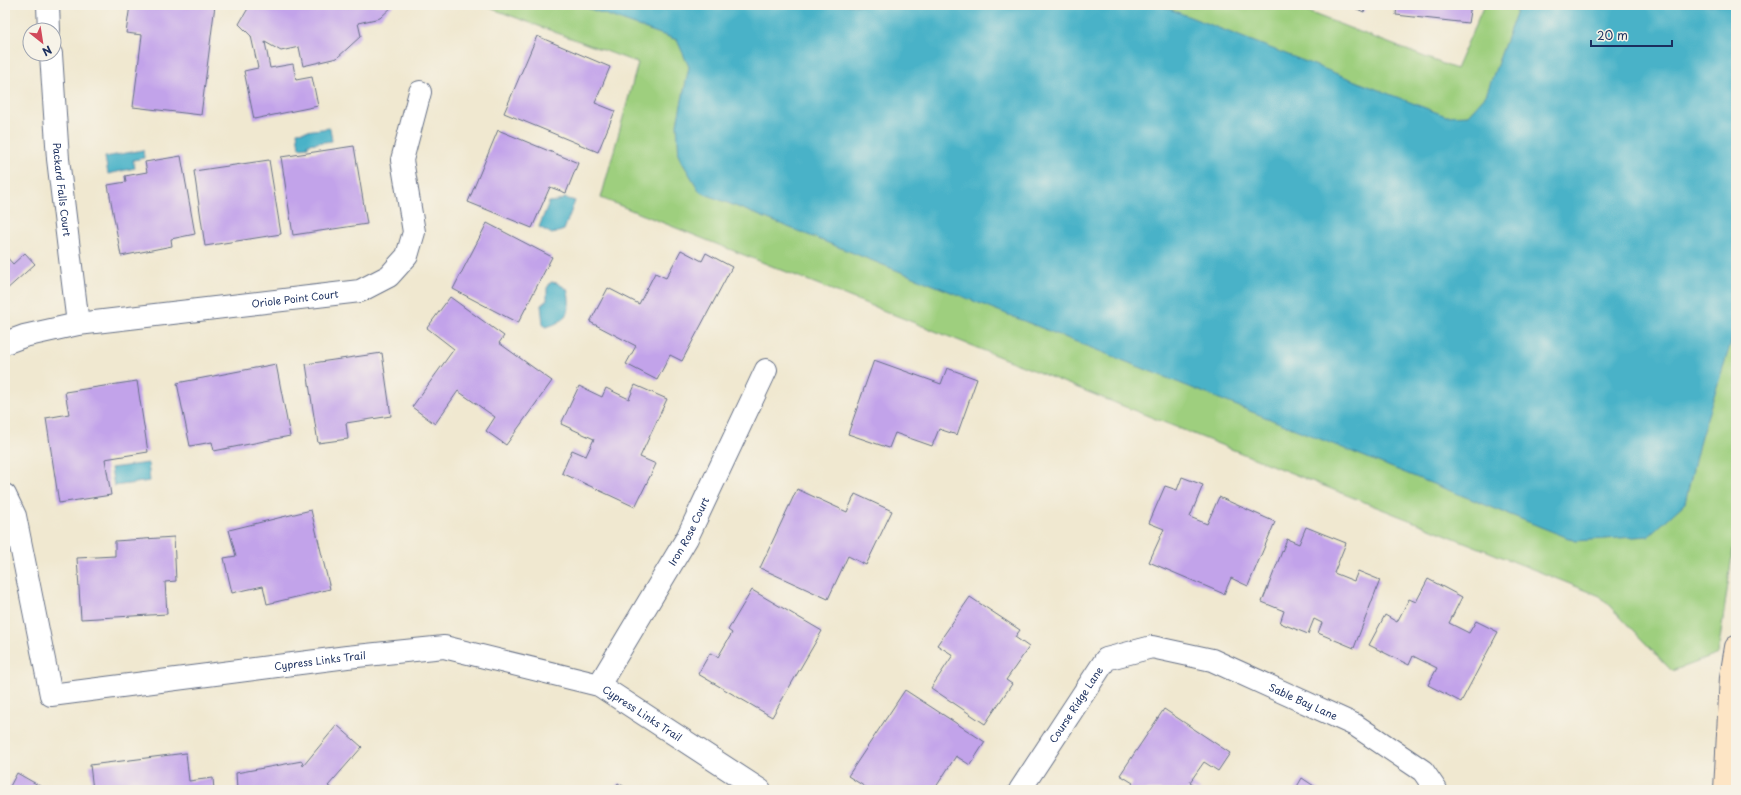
<svg xmlns="http://www.w3.org/2000/svg" width="1741" height="795" font-family="'Playpen Sans',sans-serif">
	<style>
		.green { fill: #9ecf7e; stroke: #5c7f6e }
		.water { fill: #49b2c8; stroke: #327093 }
		.building { fill: #c2a3ea }
		.lines { fill: none; stroke-linecap: round; stroke-linejoin: round }
		.minor-casing { stroke: #667086; stroke-width: 24 }
		.secondary-casing { stroke: #667086; stroke-width: 24 }
		.minor { stroke: #fff; stroke-width: 22 }
		.secondary { stroke: #fde5c5; stroke-width: 22 }
		.labels { text-anchor: middle; stroke-width: 3.5; stroke-linejoin: round; paint-order: stroke }
		.street-label { font-size: 10px; fill: #1b2f5e; stroke: #f7f3e8 }
	</style>
	<rect width="100%" height="100%" fill="#f7f3e8"/>
	<filter id="ink" filterUnits="userSpaceOnUse"><feTurbulence type="fractalNoise" baseFrequency=".025" numOctaves="2"/><feDisplacementMap in="SourceGraphic" scale="8" xChannelSelector="R" yChannelSelector="G"/><feConvolveMatrix kernelMatrix="1 2 1 2 8 2 1 2 1" color-interpolation-filters="sRGB"/></filter>
	<filter id="wash" filterUnits="userSpaceOnUse"><feTurbulence type="fractalNoise" baseFrequency=".012" numOctaves="4" result="noise"/><feDisplacementMap in="SourceGraphic" scale="16" xChannelSelector="R" yChannelSelector="G"/><feGaussianBlur stdDeviation="0.9" result="paint"/><feColorMatrix in="noise" values="0 0 0 0 0 0 0 0 0 0 0 0 0 0 0 0 0 1.4 0 .05"/><feComposite in="paint" operator="in"/></filter>
	<g filter="url(#wash)">
		<rect width="100%" height="100%" fill="#f0e8d0"/>
		<path class="green" d="M 482,5 L 1290,5 L 1456,69 L 1484,5 L 1736,5 L 1736,528 L 1718,654 L 1672,671 L 1600,596 L 601,198 L 638,63 Z"/>
		<path class="water" d="M 579,5 L 1159,5 L 1446,116 L 1468,115 L 1486,95 L 1519,5 L 1736,5 L 1736,327 L 1700,440 L 1685,503 L 1649,536 L 1576,541 L 700,192 L 679,157 L 677,124 L 689,67 L 677,40 Z
			M 330,128 L 332,141 L 308,144 L 308,147 L 299,148 L 297,132 Z
			M 143,150 L 144,158 L 133,160 L 135,168 L 108,174 L 105,157 Z
			M 565,198 L 575,201 L 564,230 L 552,234 L 539,227 L 549,202 L 558,201 Z
			M 551,282 L 557,283 L 567,289 C 573,308 567,323 545,327 L 543,324 L 541,305 L 547,300 L 547,288 Z
			M 148,463 L 150,481 L 114,486 L 111,468 Z"/>
		<g id="blocks">
			<path class="building" d="M 130,5 L 215,5 L 201,115 L 133,107 L 142,35 L 126,33 Z
				M 250,5 L 394,5 L 380,18 L 358,23 L 361,36 L 337,58 L 303,66 L 299,47 L 281,51 L 265,42 L 270,68 L 293,64 L 296,80 L 312,77 L 318,106 L 254,119 L 244,71 L 258,68 L 251,36 L 239,24 Z
				M 1347,5 L 1366,5 L 1364,12 Z
				M 1397,5 L 1471,5 L 1468,23 L 1396,15 Z
				M 537,36 L 610,67 L 595,103 L 615,111 L 598,152 L 504,113 Z
				M 498,130 L 578,163 L 566,193 L 550,187 L 532,228 L 468,202 Z
				M 354,146 L 367,224 L 293,235 L 281,157 Z
				M 181,156 L 195,234 L 171,239 L 172,246 L 121,256 L 108,185 L 126,182 L 125,176 L 147,172 L 145,162 Z
				M 269,160 L 281,234 L 205,246 L 194,171 Z
				M 487,223 L 552,257 L 518,323 L 453,289 Z
				M 681,250 L 702,261 L 706,253 L 732,267 L 682,361 L 670,355 L 657,380 L 626,364 L 636,346 L 590,322 L 608,288 L 639,304 L 655,273 L 666,278 Z
				M 25,253 L 35,264 L 5,291 L 5,255 L 13,264 Z
				M 450,297 L 504,336 L 499,343 L 552,381 L 506,445 L 486,431 L 495,417 L 458,391 L 435,424 L 412,407 L 454,349 L 427,328 Z
				M 382,353 L 391,416 L 346,423 L 348,439 L 318,443 L 306,364 Z
				M 874,360 L 941,384 L 947,368 L 977,379 L 957,435 L 939,429 L 932,446 L 895,433 L 889,448 L 848,434 Z
				M 276,364 L 290,436 L 214,451 L 212,442 L 190,446 L 177,383 Z
				M 137,381 L 148,452 L 105,459 L 111,495 L 59,503 L 46,418 L 69,414 L 65,392 Z
				M 635,385 L 667,399 L 640,457 L 656,464 L 635,507 L 562,473 L 572,450 L 586,456 L 594,439 L 561,424 L 579,386 L 602,397 L 606,388 L 629,399 Z
				M 1182,477 L 1203,485 L 1190,517 L 1207,524 L 1219,497 L 1275,522 L 1248,586 L 1231,578 L 1224,594 L 1149,562 L 1164,529 L 1149,523 L 1165,486 L 1177,490 Z
				M 797,489 L 847,512 L 855,494 L 892,511 L 866,565 L 848,556 L 828,599 L 760,568 Z
				M 311,510 L 330,589 L 267,604 L 263,586 L 232,593 L 224,558 L 236,556 L 229,530 Z
				M 1306,527 L 1346,543 L 1334,573 L 1354,581 L 1358,571 L 1380,580 L 1354,648 L 1318,633 L 1322,623 L 1314,619 L 1308,634 L 1280,623 L 1284,611 L 1262,602 L 1287,539 L 1299,544 Z
				M 174,537 L 176,581 L 165,582 L 167,614 L 81,619 L 77,558 L 115,556 L 115,541 Z
				M 1428,579 L 1462,597 L 1449,623 L 1469,633 L 1476,621 L 1498,632 L 1461,702 L 1428,685 L 1437,668 L 1413,656 L 1409,665 L 1369,645 L 1385,615 L 1397,622 L 1409,599 L 1416,602 Z
				M 752,590 L 822,631 L 772,717 L 698,674 L 710,653 L 718,657 L 732,633 L 728,630 Z
				M 970,597 L 1020,630 L 1015,637 L 1029,647 L 1006,680 L 1012,684 L 985,724 L 931,688 L 953,655 L 937,645 Z
				M 905,690 L 985,742 L 970,765 L 956,756 L 934,790 L 870,790 L 848,776 Z
				M 1164,709 L 1230,753 L 1218,771 L 1204,762 L 1190,782 L 1201,790 L 1128,790 L 1133,783 L 1120,775 Z
				M 337,725 L 362,747 L 328,786 L 334,790 L 237,790 L 236,773 L 302,761 L 303,766 Z
				M 186,753 L 189,781 L 213,778 L 214,790 L 93,790 L 90,765 Z
				M 17,773 L 47,790 L 8,790 Z
				M 1302,778 L 1320,790 L 1295,790 Z
				M 618,783 L 630,790 L 613,790 Z"/>
		</g>
	</g>
	<g filter="url(#ink)">
		<use href="#blocks" fill-opacity="0" stroke="#667086" stroke-width="1"/>
		<g class="lines">
			<g class="minor-casing">
				<g id="minor">
					<path d="M 48,5 L 49,30"/>
					<path id="s1" d="M 51,54 L 58,159 L 78,324"/>
					<path id="s2" d="M 5,343 L 24,336 L 78,324 L 360,291 L 389,276 L 407,256 L 414,232 L 402,160 L 420,92"/>
					<path id="s3" d="M 5,495 L 15,516 L 51,695 L 347,657 L 444,647 L 599,685 L 760,790"/>
					<path id="s4" d="M 599,685 L 687,538 L 766,370"/>
					<path id="s5" d="M 1020,790 L 1106,659 L 1152,647 L 1212,660 L 1355,725 L 1423,771 L 1436,790"/>
				</g>
			</g>
			<g class="secondary-casing">
				<path id="secondary" d="M 1725,790 L 1731,677 L 1736,647"/>
			</g>
			<use href="#minor" class="minor"/>
			<use href="#secondary" class="secondary"/>
		</g>
	</g>
	<g class="labels">
		<g class="street-label">
			<text dy="4" stroke="none"><textPath href="#s1" startOffset="136">Packard Falls Court</textPath></text>
			<text dy="4" stroke="none"><textPath href="#s2" startOffset="294">Oriole Point Court</textPath></text>
			<text dy="4" stroke="none"><textPath href="#s4" startOffset="178">Iron Rose Court</textPath></text>
			<text dy="4" stroke="none"><textPath href="#s3" startOffset="477">Cypress Links Trail</textPath></text>
			<text dy="4" stroke="none"><textPath href="#s5" startOffset="366">Sable Bay Lane</textPath></text>
			<text dy="4" stroke="none"><textPath href="#s5" startOffset="102">Course Ridge Lane</textPath></text>
			<text dy="4" stroke="none"><textPath href="#s3" startOffset="813">Cypress Links Trail</textPath></text>
		</g>
	</g>
	<rect width="1741" height="795" fill="none" stroke="#f7f3e8" stroke-width="20"/>
	<g transform="translate(42 42) rotate(150)"><circle r="19" fill="#f7f3e8" stroke="#9fa5b1"/>
	<path d="M0-3L7 15L0 10L-7 15Z" fill="#d1495b"/>
	<text y="-6" font-size="11" font-weight="bold" text-anchor="middle" fill="#1b2f5e">N</text>
	</g>
	<path d="M1591 40v6h81v-6" fill="none" stroke="#1b2f5e" stroke-width="2"/>
	<text x="1597" y="40" font-size="12" fill="#1b2f5e" stroke="#f7f3e8" stroke-width="3" paint-order="stroke">20 m</text>
</svg>
